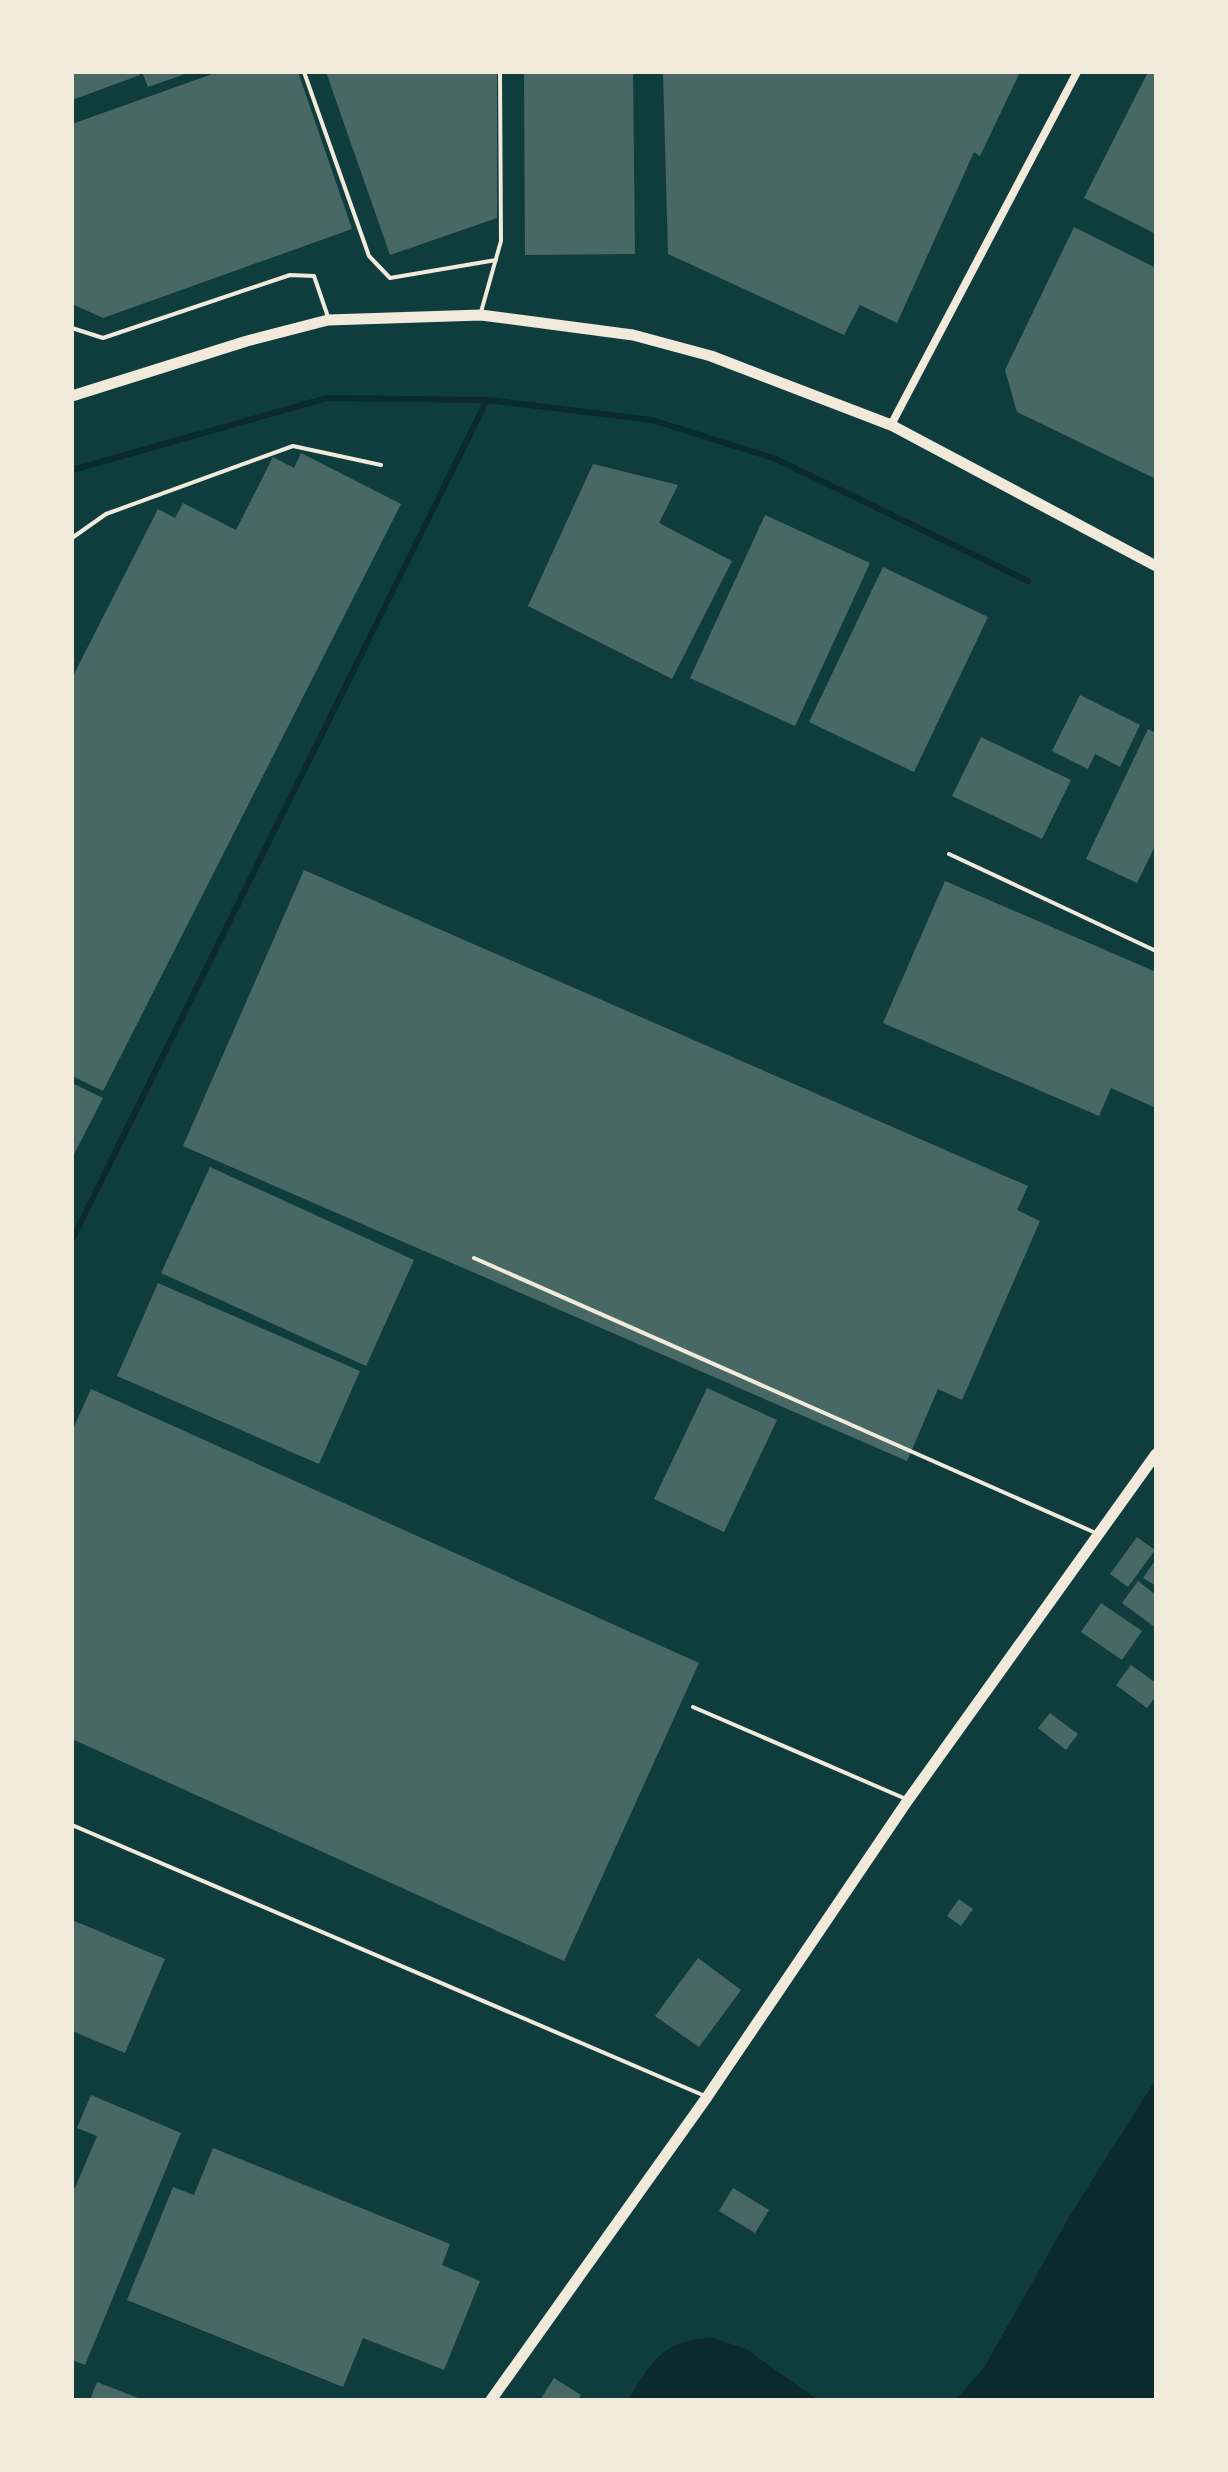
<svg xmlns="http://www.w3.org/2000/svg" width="1228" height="2472" font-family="'Roboto Serif',serif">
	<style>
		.water { fill: #0a2a2b }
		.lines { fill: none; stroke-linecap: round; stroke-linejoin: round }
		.stream { stroke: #0a2a2b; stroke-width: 6 }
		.building { fill: #486865 }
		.service { stroke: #f1e9da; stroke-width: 4 }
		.minor { stroke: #f1e9da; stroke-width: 8 }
		.tertiary { stroke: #f1e9da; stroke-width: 11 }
	</style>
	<rect width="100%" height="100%" fill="#0f3d3e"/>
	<path class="water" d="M 1156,2079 L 1156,2400 L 956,2400 L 985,2366 L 1072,2212 Z
		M 713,2338 L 746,2349 L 818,2400 L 628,2400 C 653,2360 662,2340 713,2338 Z"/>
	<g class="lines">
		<path class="stream" d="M 72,470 L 327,398 L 487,400 L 652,420 L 776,459 L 1028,581
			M 72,1240 L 487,400"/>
	</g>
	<path class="building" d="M 72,72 L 139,72 L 140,75 L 72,100 Z
		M 142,72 L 191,72 L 148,87 Z
		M 218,72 L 298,72 L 352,229 L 103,318 L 72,304 L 72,124 Z
		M 326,72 L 497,72 L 497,218 L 390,255 Z
		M 524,72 L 633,72 L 635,254 L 525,255 Z
		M 663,72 L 1020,72 L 980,156 L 974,152 L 897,323 L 860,305 L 844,335 L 668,254 Z
		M 1148,72 L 1156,72 L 1156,234 L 1084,198 Z
		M 1074,227 L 1156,268 L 1156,479 L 1017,412 L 1005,370 Z
		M 301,453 L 401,504 L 103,1091 L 72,1076 L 72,678 L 158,509 L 175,518 L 183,503 L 236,530 L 273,457 L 294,468 Z
		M 593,464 L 678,485 L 659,523 L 732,561 L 672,679 L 528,606 Z
		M 765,515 L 870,563 L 795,726 L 690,678 Z
		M 883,567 L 988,617 L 914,772 L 809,722 Z
		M 1080,695 L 1140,725 L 1120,767 L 1095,754 L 1088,769 L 1052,751 Z
		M 1148,729 L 1156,733 L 1156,844 L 1137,883 L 1086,859 Z
		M 981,737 L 1071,780 L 1042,839 L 952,796 Z
		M 304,870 L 1028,1186 L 1017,1210 L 1040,1221 L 962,1400 L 938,1389 L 907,1461 L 183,1146 Z
		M 945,881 L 1156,972 L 1156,1108 L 1111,1088 L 1099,1116 L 883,1023 Z
		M 72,1083 L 103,1098 L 72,1158 Z
		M 210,1167 L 414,1260 L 366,1366 L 161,1273 Z
		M 158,1283 L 360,1371 L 319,1464 L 117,1376 Z
		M 707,1388 L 777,1420 L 724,1532 L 654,1499 Z
		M 91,1389 L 699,1663 L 564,1961 L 72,1739 L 72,1431 Z
		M 1137,1537 L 1155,1550 L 1128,1587 L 1110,1574 Z
		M 1156,1559 L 1156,1586 L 1143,1578 Z
		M 1138,1581 L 1156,1595 L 1156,1628 L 1122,1603 Z
		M 1101,1603 L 1142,1631 L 1122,1660 L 1081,1632 Z
		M 1131,1665 L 1156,1683 L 1156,1696 L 1147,1708 L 1116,1685 Z
		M 1050,1713 L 1078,1734 L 1066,1750 L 1038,1728 Z
		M 959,1899 L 973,1909 L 961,1926 L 947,1916 Z
		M 72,1920 L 165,1959 L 125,2053 L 72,2031 Z
		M 698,1958 L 741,1990 L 699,2047 L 655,2016 Z
		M 91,2095 L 181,2133 L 85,2365 L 72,2360 L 72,2187 L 75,2188 L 97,2136 L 77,2128 Z
		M 213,2148 L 450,2244 L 442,2265 L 480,2281 L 444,2370 L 363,2338 L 343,2387 L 127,2300 L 173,2187 L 194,2195 Z
		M 733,2188 L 769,2210 L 755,2233 L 719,2211 Z
		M 554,2378 L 581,2395 L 578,2400 L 540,2400 Z
		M 97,2382 L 143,2400 L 90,2400 Z"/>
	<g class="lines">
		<path class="service" d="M 304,72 L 369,256 L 390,278 L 496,260
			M 481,312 L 501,241 L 500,72
			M 72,328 L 103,338 L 290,275 L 314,276 L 328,317
			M 72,538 L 106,514 L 293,446 L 381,465
			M 949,854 L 1156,951
			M 474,1258 L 1098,1534
			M 693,1707 L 906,1799
			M 72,1825 L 705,2096"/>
		<path class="minor" d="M 891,425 L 1077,72"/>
		<path class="tertiary" d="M 72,396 L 247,341 L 328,320 L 481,315 L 633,335 L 711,356 L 891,425 L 1156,566
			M 491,2400 L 707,2097 L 908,1800 L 1156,1454"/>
	</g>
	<rect width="1228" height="2472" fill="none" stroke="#f1e9da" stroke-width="148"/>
</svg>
